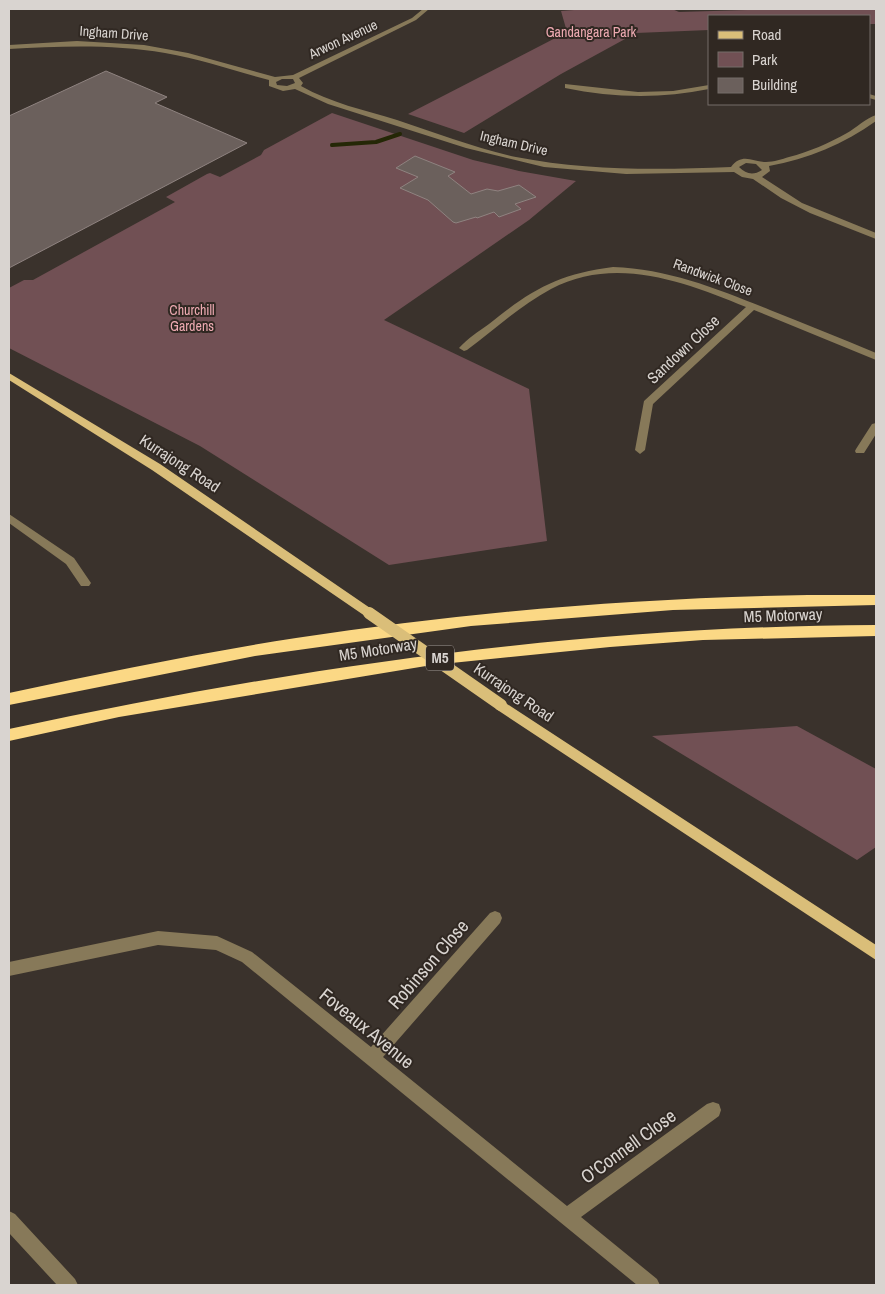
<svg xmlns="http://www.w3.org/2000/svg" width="885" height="1294" font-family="'Archivo Narrow',sans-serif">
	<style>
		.green { fill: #715054 }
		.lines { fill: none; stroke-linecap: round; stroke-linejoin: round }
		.stream { stroke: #242706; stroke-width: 4 }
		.building { fill: #6b605c; stroke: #8f8380 }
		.minor { fill: #877959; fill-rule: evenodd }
		.major { fill: #dabe79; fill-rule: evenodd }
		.highway { fill: #fbd885; fill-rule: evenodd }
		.major-bridge { stroke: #dabe79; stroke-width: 12 }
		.labels { text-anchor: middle; stroke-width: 4; stroke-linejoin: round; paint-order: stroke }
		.far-park-label { font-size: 14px; fill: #eeaab2; stroke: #302822 }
		.far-street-label { font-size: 14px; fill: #d9d4d0; stroke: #302822 }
		.shield { fill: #302822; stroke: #a6a09c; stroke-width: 1 }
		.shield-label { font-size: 15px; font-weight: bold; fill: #d9d4d0 }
		.street-label { font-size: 16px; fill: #d9d4d0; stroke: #302822 }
		.near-street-label { font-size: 19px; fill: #d9d4d0; stroke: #302822 }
	</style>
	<rect width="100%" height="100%" fill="#3a322c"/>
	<path class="green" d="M 587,9 L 672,9 L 679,12 L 781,9 L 876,9 L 876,24 L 869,24 L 869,16 L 709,16 L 709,30 L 636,33 L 561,74 L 464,133 L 408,114 L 567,32 L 561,11 Z
		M 332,113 L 473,160 L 519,171 L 576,181 L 529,220 L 384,320 L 529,389 L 547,541 L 389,565 L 200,446 L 9,348 L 9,288 L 24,280 L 33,280 L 175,202 L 166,197 L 207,174 L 210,173 L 220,177 L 261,155 L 264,150 Z
		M 797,726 L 876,769 L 876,847 L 857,860 L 652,736 Z"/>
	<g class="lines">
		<path class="stream" d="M 332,145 L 376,142 L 400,134"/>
	</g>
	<path class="building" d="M 106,71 L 167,97 L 155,103 L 247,143 L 9,268 L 9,116 Z
		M 415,156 L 455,172 L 448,176 L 471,194 L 487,189 L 498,191 L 519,185 L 536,197 L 515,204 L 521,209 L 499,217 L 494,212 L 477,218 L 476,217 L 456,223 L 453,222 L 428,200 L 400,188 L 418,177 L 396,168 Z"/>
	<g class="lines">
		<path class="minor" d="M 423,9 L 429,9 L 416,20 L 299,78 L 303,83 L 301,86 C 331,103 364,110 397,120 C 436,133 475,148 516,157 C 587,171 659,170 731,167 C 742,152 753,162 766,162 C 774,162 782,159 789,157 C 809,152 829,143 847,133 C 856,128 866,118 876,115 L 876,121 C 844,144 808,159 769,166 L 770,171 L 762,177 L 802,203 L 876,233 L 876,239 L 810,213 L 781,198 L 753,179 L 742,177 L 734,172 L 626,174 L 544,167 L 466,148 L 328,104 L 295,89 L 283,91 L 269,86 L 269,80 C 234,71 201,59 165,53 C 113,44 61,46 9,49 L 9,45 L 77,41 L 144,45 L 188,53 L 275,77 L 293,75 L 412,18 ZM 282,79 L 293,79 L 295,83 L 287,86 L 277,85 L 276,82 ZM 746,163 L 756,164 L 762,170 C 753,176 746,174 739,167 Z
			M 565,84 L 638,92 L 673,91 L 709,85 L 709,89 C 661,99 613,98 565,88 Z
			M 869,94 L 876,96 L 876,100 L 869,98 Z
			M 613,267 C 669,269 718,289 770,310 C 805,324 841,338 876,353 L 876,360 L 754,310 L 653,404 L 645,450 L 640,454 L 635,450 L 644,401 L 746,307 C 685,282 615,255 551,289 C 521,305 495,329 467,350 L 464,351 L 459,348 C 467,339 479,331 489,324 C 531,290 558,274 613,267 Z
			M 876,423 L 876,434 L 864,453 L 856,453 L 855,451 L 856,449 L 872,424 Z
			M 9,514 L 74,558 L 91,583 L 89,586 L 81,586 L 66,564 L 9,523 Z
			M 495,911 L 500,913 L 502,918 L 500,923 L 383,1057 L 567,1206 L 707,1104 L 713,1102 L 719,1104 L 721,1110 L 719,1116 L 581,1217 L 657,1279 L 660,1285 L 637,1285 L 242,962 L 216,950 L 158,945 L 9,976 L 9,962 L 158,931 L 217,936 L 252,952 L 371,1047 L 490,913 Z
			M 9,1211 L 15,1214 L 75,1279 L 78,1285 L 57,1285 L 9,1233 Z"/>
		<path class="major" d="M 9,373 L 160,464 L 373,610 L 375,613 L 373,616 L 365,616 L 152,470 L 9,380 Z
			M 501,700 L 876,945 L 876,960 L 496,709 L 494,705 L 496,701 Z"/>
		<path class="highway" d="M 808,595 L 876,595 L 876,605 L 673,610 L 471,626 L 255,656 L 9,705 L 9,693 C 104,673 200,653 296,638 C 466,612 637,598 808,595 Z
			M 876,625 L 876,636 L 703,640 L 610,647 L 432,665 L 119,717 L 9,741 L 9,729 C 296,667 583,626 876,625 Z"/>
		<path class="major-bridge" d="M 369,613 L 501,705"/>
	</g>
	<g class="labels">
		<g class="far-park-label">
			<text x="591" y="37">Gandangara Park</text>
			<text x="192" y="315">Churchill<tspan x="192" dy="16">Gardens</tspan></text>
		</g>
		<g class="far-street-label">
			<text transform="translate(114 33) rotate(4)" y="5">Ingham Drive</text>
			<text transform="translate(343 39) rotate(-25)" y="5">Arwon Avenue</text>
			<text transform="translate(514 143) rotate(13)" y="5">Ingham Drive</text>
			<text transform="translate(713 277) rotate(20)" y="5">Randwick Close</text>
		</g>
		<rect class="shield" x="426" y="645.5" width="28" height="25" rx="4"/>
		<g class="shield-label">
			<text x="440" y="663">M5</text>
		</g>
		<g class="street-label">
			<text transform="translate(683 349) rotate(-43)" y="6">Sandown Close</text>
			<text transform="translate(180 463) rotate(33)" y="6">Kurrajong Road</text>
			<text transform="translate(783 615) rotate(-2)" y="6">M5 Motorway</text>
			<text transform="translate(378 649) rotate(-9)" y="6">M5 Motorway</text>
			<text transform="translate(514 692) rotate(34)" y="6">Kurrajong Road</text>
		</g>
		<g class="near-street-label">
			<text transform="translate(428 964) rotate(-49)" y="7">Robinson Close</text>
			<text transform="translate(367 1028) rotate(39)" y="7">Foveaux Avenue</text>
			<text transform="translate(628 1146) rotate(-36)" y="7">O'Connell Close</text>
		</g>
	</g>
	<rect width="885" height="1294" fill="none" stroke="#d9d4d0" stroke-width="20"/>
	<rect x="708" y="15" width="162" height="90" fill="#302822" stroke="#746d68"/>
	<rect x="718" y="31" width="25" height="8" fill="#dabe79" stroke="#746d68"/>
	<text x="752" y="40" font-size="15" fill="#d9d4d0">Road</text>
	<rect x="718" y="52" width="25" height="15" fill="#715054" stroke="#746d68"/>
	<text x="752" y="65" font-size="15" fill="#d9d4d0">Park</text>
	<rect x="718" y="78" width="25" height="15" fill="#6b605c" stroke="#746d68"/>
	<text x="752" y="90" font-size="15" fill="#d9d4d0">Building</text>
</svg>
